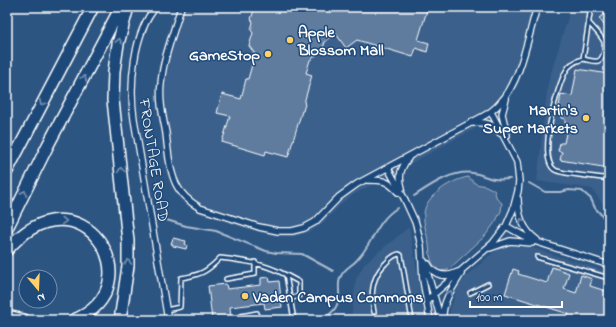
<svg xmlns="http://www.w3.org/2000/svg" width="616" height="327" font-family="'Indie Flower',sans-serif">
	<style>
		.built { fill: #3b618b }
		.green { fill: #486b92; stroke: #a4b5c8 }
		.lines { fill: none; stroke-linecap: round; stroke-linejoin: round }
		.stream { stroke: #acbcce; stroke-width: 2 }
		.building { fill: #5e7c9f; stroke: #fff }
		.service-casing { stroke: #fff; stroke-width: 6 }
		.minor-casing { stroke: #fff; stroke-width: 8 }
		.motorway-casing { stroke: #fff; stroke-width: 14 }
		.service { stroke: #1f4a7a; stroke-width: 3 }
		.minor { stroke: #1f4a7a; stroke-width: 5.5 }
		.motorway { stroke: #1f4a7a; stroke-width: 11 }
		.oneway { stroke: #7992af }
		.poi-dot { fill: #ffd166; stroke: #1f4a7a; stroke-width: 1.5 }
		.labels { text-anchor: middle; stroke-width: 3; stroke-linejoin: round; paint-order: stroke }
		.poi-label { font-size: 16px; font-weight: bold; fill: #fff; stroke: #1f4a7a; text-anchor: start }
		.street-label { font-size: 16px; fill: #fff; stroke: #1f4a7a }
	</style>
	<rect width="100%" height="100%" fill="#2c5582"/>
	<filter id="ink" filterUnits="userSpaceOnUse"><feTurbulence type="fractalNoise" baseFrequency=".025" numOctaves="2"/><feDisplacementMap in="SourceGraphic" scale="8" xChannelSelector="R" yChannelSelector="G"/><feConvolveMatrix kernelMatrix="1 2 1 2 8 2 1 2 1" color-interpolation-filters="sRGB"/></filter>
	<g filter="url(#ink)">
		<path class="built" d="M 176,7 L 542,7 L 520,80 L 514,93 L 501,110 L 485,123 L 351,196 L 343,202 L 322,224 L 311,231 L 293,237 L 282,237 L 258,232 L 198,213 L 185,204 L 179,199 L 172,187 L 166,172 L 155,95 L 158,66 Z
			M 571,7 L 609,7 L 609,212 L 592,189 L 537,181 L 548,83 Z
			M 409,227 L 426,320 L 351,320 L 356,279 L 365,263 Z
			M 516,243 L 609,272 L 609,320 L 450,320 L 450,311 L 457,289 L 465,277 L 500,247 L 508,244 Z"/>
		<path class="green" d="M 468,177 L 476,184 L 486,186 L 494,190 L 497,199 L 502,203 L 501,211 L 496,221 L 485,236 L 448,270 L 440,271 C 430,265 430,255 429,244 C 427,234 423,224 424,214 C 425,195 452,180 468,177 Z"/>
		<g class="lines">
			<path class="stream" d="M 529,183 L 545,192 L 560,192 L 569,190 L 582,191 L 591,199 L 595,208 L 609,223
				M 414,196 C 431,185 452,170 473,173 C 481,174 487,178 494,179 C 499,180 505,179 510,179
				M 160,218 L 186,226 L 216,231 L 266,251 L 276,253 L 302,254 L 333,271
				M 321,320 C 334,313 340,305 339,291 C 339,285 338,281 341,276 C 344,269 351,266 356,261 C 373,244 376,221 397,208"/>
		</g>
		<path class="building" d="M 255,7 L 428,7 L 418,40 L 429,43 L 427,52 L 416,48 L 413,57 L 357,40 L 346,48 L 336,34 L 325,42 L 322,51 L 310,60 L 306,73 L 312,75 L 304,103 L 305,104 L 303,111 L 302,111 L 288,157 L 266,151 L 265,155 L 222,142 L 230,116 L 217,113 L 222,94 L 241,99 L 246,79 L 248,79 L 255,54 L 249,46 L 253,33 L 251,30 L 253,22 L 251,19 Z
			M 609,11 L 609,32 L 599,18 Z
			M 577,69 L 609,74 L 609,168 L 560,160 L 562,152 L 558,151 L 560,143 L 564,143 L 568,124 L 565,123 L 565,119 L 561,118 L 561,114 L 558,113 L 561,94 L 572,96 Z
			M 173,238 L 186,241 L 185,244 L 187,245 L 186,249 L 173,246 L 173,244 L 171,244 Z
			M 552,267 L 569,273 L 564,289 L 576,293 L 581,275 L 592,279 L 590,286 L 609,292 L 609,320 L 567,320 L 569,314 L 505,294 L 513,269 L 519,271 L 518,274 L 547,283 Z
			M 269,277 L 270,282 L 279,281 L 282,307 L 265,309 L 264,303 L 230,307 L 231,320 L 212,320 L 208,286 L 226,284 L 227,289 L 261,285 L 261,278 Z"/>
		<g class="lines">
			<g class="service-casing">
				<path id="service" d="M 591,7 L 583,59 C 576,61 569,64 566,71 C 557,86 537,159 555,170 C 561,174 598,177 609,179
					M 583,59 C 594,61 601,66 604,51 C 604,48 605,45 604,42 C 601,35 593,28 588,22
					M 537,257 L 609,278
					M 286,275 L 299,282 L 299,296 L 290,299
					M 226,279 L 255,274 L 255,262
					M 470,293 L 488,284
					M 166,310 L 180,307 L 181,278 C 200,275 207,272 220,258 C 246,261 263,263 286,275 L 294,320
					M 374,312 C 370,293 372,276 386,263 C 390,259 393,255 399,254 L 401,255 L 412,320
					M 241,320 L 241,316 L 257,313 L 258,320"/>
			</g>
			<g class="minor-casing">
				<path id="minor" d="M 156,7 C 133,33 129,85 134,119 L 168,320
					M 181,7 C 174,32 163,58 161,84 C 159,101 163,117 166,133 C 168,150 169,169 176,184 C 181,195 190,202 200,208 L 259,227 L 278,231 L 292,231 L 304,228 L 315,222 L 339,197 L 357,184 L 480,118 C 488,114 495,109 500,103 C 521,81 528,36 537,7
					M 506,99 L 502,114 L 507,135
					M 473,123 C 485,122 492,123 500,133
					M 388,168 L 405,200 L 416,224 L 421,246 L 423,280 L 430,320
					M 367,180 C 383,180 387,180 398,192
					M 402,188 C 398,175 401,168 409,157
					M 518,199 C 518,216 523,230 537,240
					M 506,226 L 531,240 L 609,265
					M 490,248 L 510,241 L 532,243
					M 424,261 L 441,320
					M 428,264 C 434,276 446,278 458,272
					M 427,300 L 493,243 L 506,226 L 513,210 L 518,191 L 519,181 L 517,162 L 491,112
					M 443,318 C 442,302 453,287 461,274"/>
			</g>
			<g class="motorway-casing">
				<path id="motorway" d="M 7,171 L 93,7
					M 7,228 L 48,145 L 121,7
					M 7,250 C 80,165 157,286 74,320
					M 7,316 L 24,320
					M 120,320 L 128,266 L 128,241 L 113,100 L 114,71 L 118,44 L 128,7"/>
			</g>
			<use href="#service" class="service"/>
			<use href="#minor" class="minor"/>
			<use href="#motorway" class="motorway"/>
		</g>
		<defs><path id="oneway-chevron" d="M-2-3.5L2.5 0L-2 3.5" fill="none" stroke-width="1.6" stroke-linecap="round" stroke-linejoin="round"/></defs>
		<g class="oneway">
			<use href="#oneway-chevron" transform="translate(119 41) rotate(-78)"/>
			<use href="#oneway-chevron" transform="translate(84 78) rotate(-62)"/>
			<use href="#oneway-chevron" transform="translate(42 103) rotate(118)"/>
			<use href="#oneway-chevron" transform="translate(121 170) rotate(-97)"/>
			<use href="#oneway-chevron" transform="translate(24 193) rotate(-64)"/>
			<use href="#oneway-chevron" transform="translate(64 221) rotate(4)"/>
			<use href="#oneway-chevron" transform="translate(522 221) rotate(-114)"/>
			<use href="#oneway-chevron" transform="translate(128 262) rotate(-88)"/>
			<use href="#oneway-chevron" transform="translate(450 293) rotate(-63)"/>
		</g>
	</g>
	<g class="poi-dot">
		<circle cx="290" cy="40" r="4"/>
		<circle cx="268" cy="54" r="4"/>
		<circle cx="586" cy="118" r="4"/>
		<circle cx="245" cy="296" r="4"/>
	</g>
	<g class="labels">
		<g class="poi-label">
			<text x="298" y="37">Apple<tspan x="298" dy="18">Blossom Mall</tspan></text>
			<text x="260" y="60" text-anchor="end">GameStop</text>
			<text x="578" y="115" text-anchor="end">Martin's<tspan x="578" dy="18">Super Markets</tspan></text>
			<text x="253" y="302">Vaden Campus Commons</text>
		</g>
		<g class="street-label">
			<text transform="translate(155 160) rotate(81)" y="6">FRONTAGE ROAD</text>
		</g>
	</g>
	<rect width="616" height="327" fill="none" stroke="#1f4a7a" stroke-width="24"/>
	<rect x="12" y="12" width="592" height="303" fill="none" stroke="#fff" stroke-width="1.5" filter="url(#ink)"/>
	<g transform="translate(38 289) rotate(161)"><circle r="19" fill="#1f4a7a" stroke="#7992af"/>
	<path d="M0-3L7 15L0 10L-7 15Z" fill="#ffd166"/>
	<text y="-6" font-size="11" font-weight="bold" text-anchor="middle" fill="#ffffff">N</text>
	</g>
	<path d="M470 301v6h92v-6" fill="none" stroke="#ffffff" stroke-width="2"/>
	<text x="476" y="301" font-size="12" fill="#ffffff" stroke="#1f4a7a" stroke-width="3" paint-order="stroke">100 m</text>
</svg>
